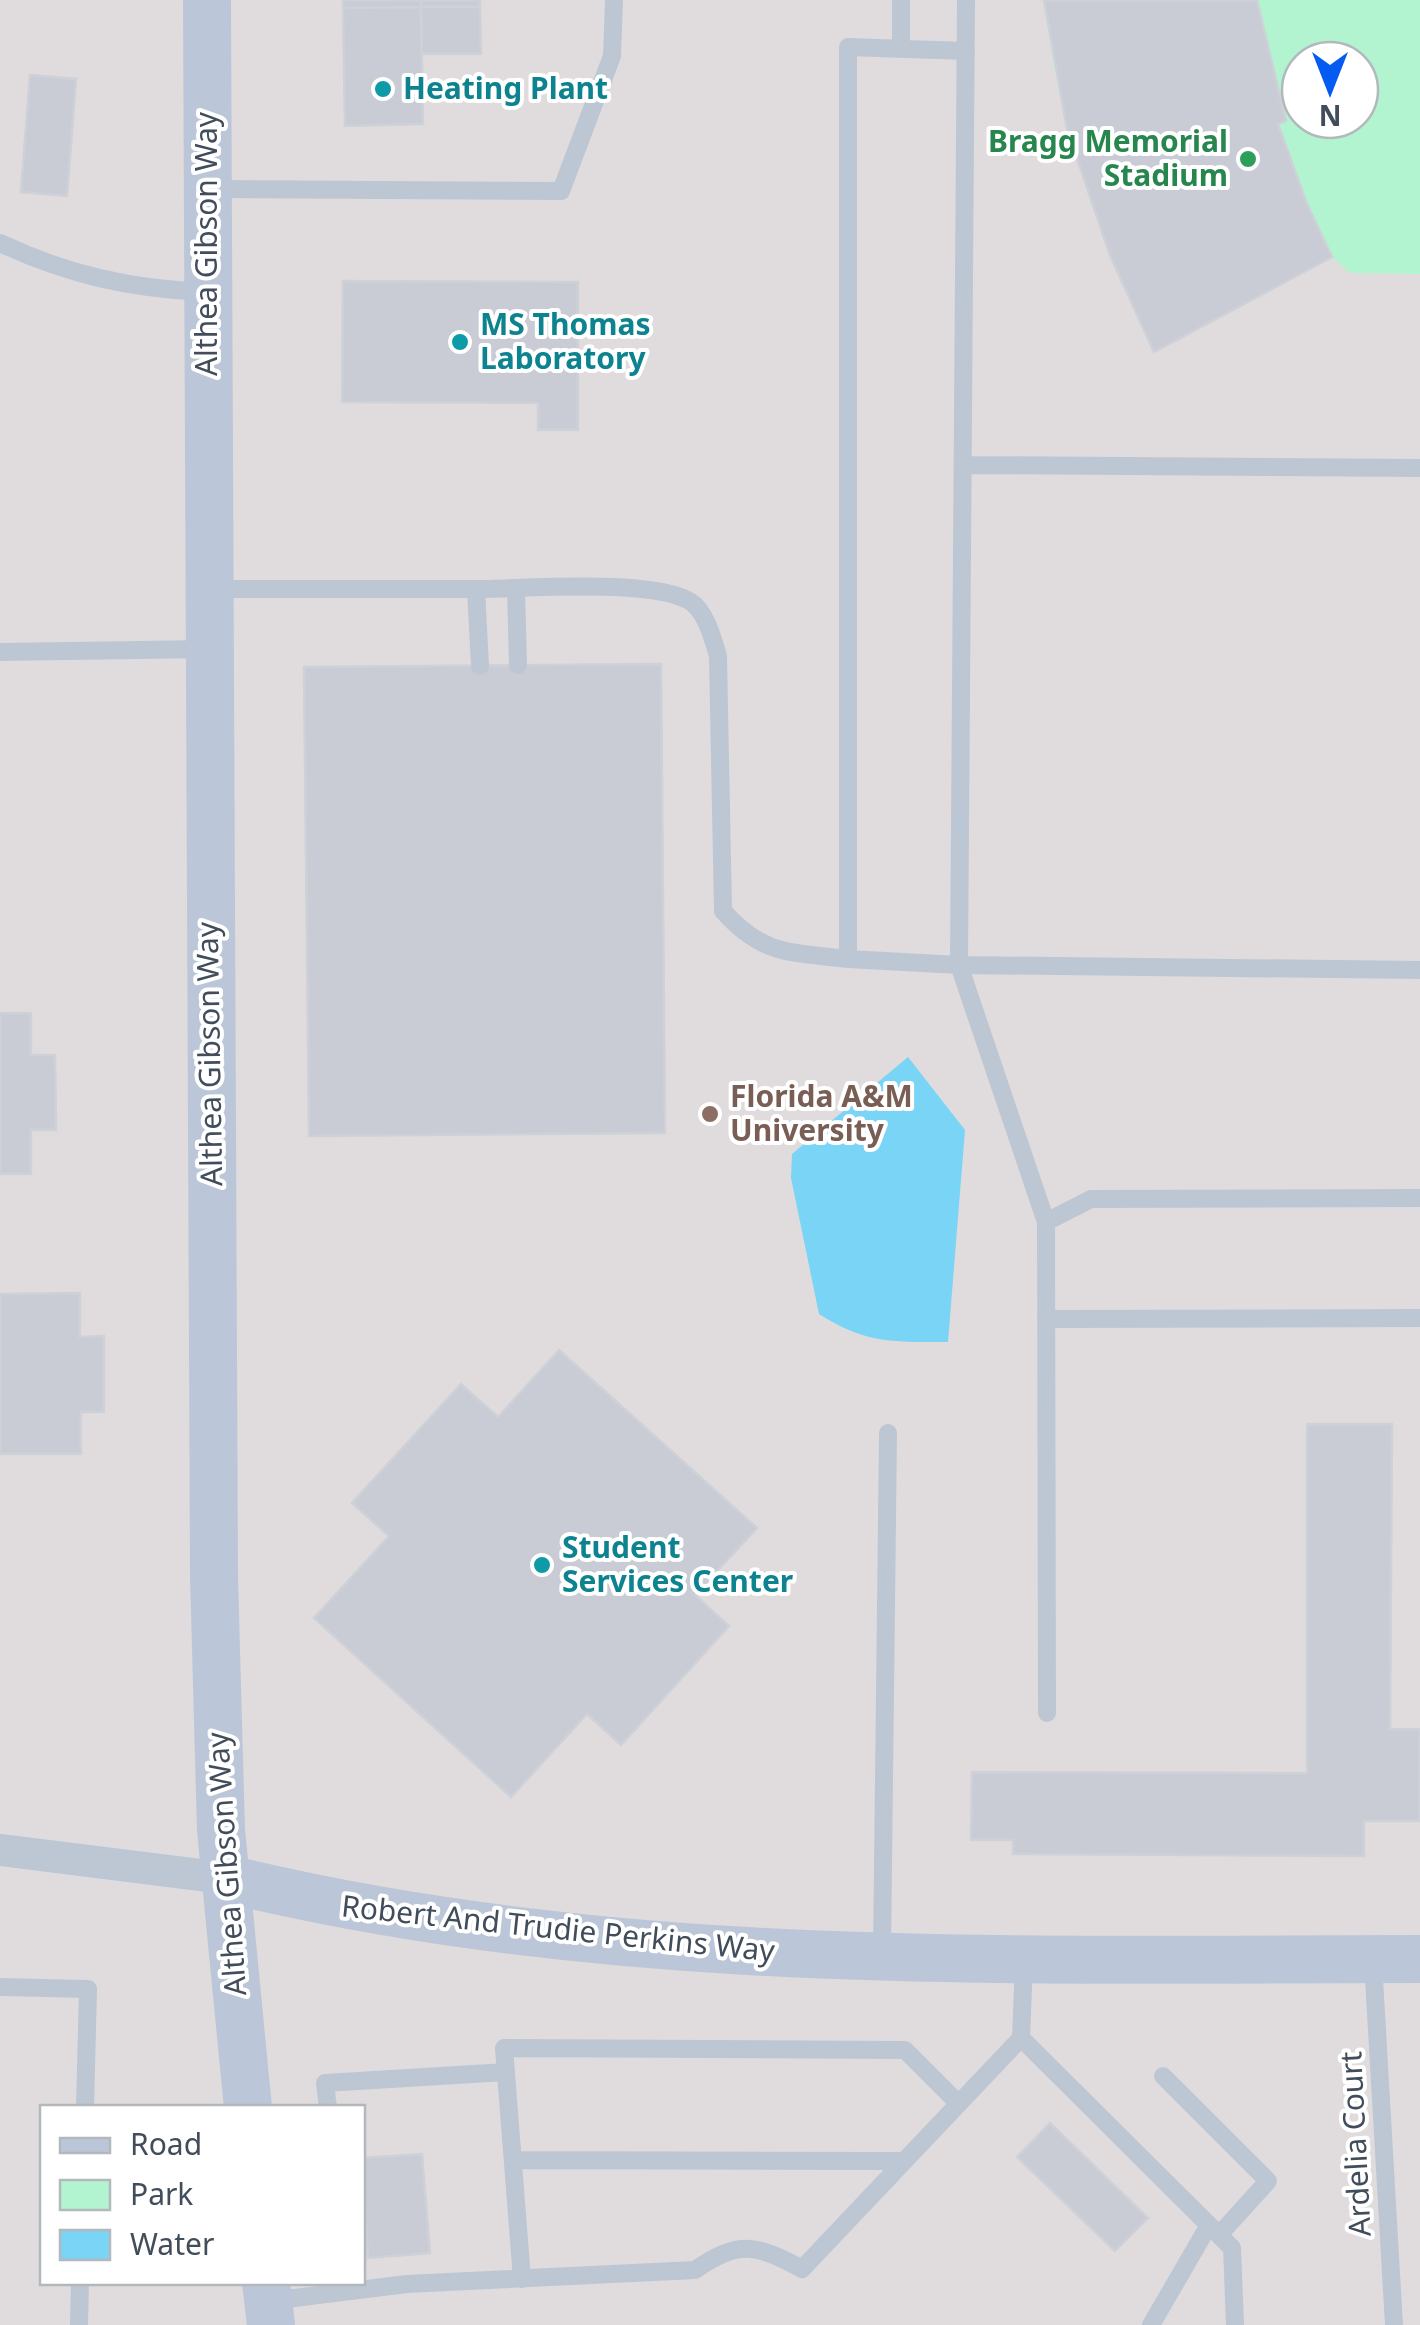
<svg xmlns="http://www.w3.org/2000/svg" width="1420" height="2325" font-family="'Noto Sans',sans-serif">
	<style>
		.education { fill: #e0dcdd; fill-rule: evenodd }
		.green { fill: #b2f4d0; fill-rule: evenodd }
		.water { fill: #79d4f6 }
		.building { fill: #c9ccd4; stroke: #ced1d8; stroke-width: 2.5 }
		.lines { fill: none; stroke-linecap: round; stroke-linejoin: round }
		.lane { stroke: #bcc7d3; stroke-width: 18 }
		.street { stroke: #bcc7d3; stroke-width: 32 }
		.secondary { stroke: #bbc7d8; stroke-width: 48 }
		.culture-dot { fill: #0f9aa8; stroke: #fff; stroke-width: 4 }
		.leisure-dot { fill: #2e9e5b; stroke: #fff; stroke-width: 4 }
		.education-dot { fill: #8d6e63; stroke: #fff; stroke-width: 4 }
		.labels { text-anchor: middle; stroke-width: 8; stroke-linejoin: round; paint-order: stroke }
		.culture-label { font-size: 30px; font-weight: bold; fill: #0d838f; stroke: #fff; text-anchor: start }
		.leisure-label { font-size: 30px; font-weight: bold; fill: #27864d; stroke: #fff; text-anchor: end }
		.street-label { font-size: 30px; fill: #424d5b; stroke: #fff }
		.education-label { font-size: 30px; font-weight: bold; fill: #785e54; stroke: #fff; text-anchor: start }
	</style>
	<rect width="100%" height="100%" fill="#efebeb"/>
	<path class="education" d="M 0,0 L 1420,0 L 1420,2325 L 0,2325 ZM 1300,60 L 1360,60 L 1360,120 L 1300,120 ZM 42,2108 L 362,2108 L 362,2282 L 42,2282 Z"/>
	<path class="green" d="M 1044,0 L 1420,0 L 1420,274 L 1350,273 L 1332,257 L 1154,352 C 1099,241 1058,124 1044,0 ZM 1300,60 L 1360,60 L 1360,120 L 1300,120 Z"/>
	<path class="water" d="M 908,1057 L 965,1130 L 948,1342 C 894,1342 866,1344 819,1314 L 791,1178 L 792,1154 Z"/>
	<path class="building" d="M 343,0 L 421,0 L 421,7 L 343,8 Z
		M 421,0 L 480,0 L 480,7 L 421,7 Z
		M 1044,0 L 1257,0 L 1286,121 L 1278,124 L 1307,204 L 1332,257 L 1154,352 L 1110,255 L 1067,129 Z
		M 421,7 L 423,124 L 345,126 L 343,8 Z
		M 421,7 L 480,7 L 481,54 L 422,54 Z
		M 30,75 L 76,79 L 67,196 L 21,192 Z
		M 343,281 L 578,282 L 578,430 L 538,430 L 538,403 L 342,402 Z
		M 661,664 L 665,1133 L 309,1136 L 304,667 Z
		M 0,1013 L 31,1013 L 31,1055 L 55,1055 L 56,1130 L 31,1130 L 31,1174 L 0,1174 Z
		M 80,1293 L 80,1337 L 104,1336 L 104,1412 L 81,1412 L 81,1454 L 0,1454 L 0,1294 Z
		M 559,1350 L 757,1528 L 695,1595 L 729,1626 L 621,1745 L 587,1714 L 511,1797 L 314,1618 L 389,1536 L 352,1503 L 461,1384 L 498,1417 Z
		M 1307,1424 L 1392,1424 L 1390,1729 L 1420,1729 L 1420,1821 L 1364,1821 L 1364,1856 L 1013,1854 L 1013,1840 L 971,1840 L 972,1772 L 1307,1773 Z
		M 1050,2123 L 1148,2218 L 1115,2251 L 1017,2157 Z
		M 422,2154 L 430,2253 L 368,2258 L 362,2158 Z"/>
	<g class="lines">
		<path class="lane" d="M 966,0 L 959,965 L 1046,1222 L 1047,1713
			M 901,49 L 901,0
			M 966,51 L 848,47 L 848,959 L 959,965 L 1420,970
			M 208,189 L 561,191 L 612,56 L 614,0
			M 0,243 C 68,275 132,289 206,292
			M 963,465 L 1420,468
			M 209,589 L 476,589 L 480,666
			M 476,589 C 525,589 653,578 691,602 C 706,612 713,639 718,656 L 723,911 C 763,956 791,952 848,959
			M 516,589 L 518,665
			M 0,652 L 207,649
			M 1046,1222 L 1091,1199 L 1420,1198
			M 1046,1319 L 1420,1318
			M 882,1952 L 888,1433
			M 1373,1961 L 1394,2325
			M 0,1987 L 88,1989 L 85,2108
			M 1021,2038 L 1232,2248 L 1235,2325
			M 1163,2076 L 1268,2181 L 1219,2235
			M 328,2108 L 325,2083 L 506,2072
			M 513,2160 L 904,2161
			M 522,2279 L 504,2048 L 905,2050 L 959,2104
			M 270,2301 L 407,2284 L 695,2270 C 740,2239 757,2245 802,2269 L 1021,2038 L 1024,1962
			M 79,2325 L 80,2282
			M 1151,2325 L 1209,2225"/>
		<path class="street" d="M 0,1850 L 224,1878"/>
		<path class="secondary" d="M 207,0 L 214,1577 L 221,1830 L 248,2108
			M 224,1878 C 613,1974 1022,1959 1420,1959
			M 266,2282 L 271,2325"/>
	</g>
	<g class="culture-dot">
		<circle cx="383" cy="89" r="10"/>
		<circle cx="460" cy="342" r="10"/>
		<circle cx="542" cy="1565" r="10"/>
	</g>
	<circle class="leisure-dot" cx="1248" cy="159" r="10"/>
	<circle class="education-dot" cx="710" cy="1114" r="10"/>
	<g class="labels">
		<g class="culture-label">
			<text x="403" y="99">Heating Plant</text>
			<text x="480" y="335">MS Thomas<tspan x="480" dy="34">Laboratory</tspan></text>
			<text x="562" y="1558">Student<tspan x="562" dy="34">Services Center</tspan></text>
		</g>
		<g class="leisure-label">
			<text x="1228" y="152">Bragg Memorial<tspan x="1228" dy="34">Stadium</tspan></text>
		</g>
		<g class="street-label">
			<text transform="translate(207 244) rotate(-90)" y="10">Althea Gibson Way</text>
			<text transform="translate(210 1054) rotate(-91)" y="10">Althea Gibson Way</text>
			<text transform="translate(227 1864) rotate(-94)" y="10">Althea Gibson Way</text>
			<text transform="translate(558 1929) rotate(6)" y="10">Robert And Trudie Perkins Way</text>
			<text transform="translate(1356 2144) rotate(-93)" y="10">Ardelia Court</text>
		</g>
		<g class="education-label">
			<text x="730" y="1107">Florida A&amp;M<tspan x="730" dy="34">University</tspan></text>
		</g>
	</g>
	<rect x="40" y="2105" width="325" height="180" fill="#ffffff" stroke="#b3b8bd" stroke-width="2.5"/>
	<rect x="60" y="2138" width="50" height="15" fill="#bbc7d8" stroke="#b3b8bd" stroke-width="2.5"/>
	<text x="130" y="2155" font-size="30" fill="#424d5b">Road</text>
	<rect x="60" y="2180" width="50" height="30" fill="#b2f4d0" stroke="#b3b8bd" stroke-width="2.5"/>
	<text x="130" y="2205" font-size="30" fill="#424d5b">Park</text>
	<rect x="60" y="2230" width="50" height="30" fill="#79d4f6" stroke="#b3b8bd" stroke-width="2.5"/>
	<text x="130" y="2255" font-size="30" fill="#424d5b">Water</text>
	<g transform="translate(1330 90) rotate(180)"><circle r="48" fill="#ffffff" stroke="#b3b8bd" stroke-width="2.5"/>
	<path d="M0-8L18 38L0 25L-18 38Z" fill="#035bf1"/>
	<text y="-15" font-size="28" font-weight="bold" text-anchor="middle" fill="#424d5b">N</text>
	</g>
</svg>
